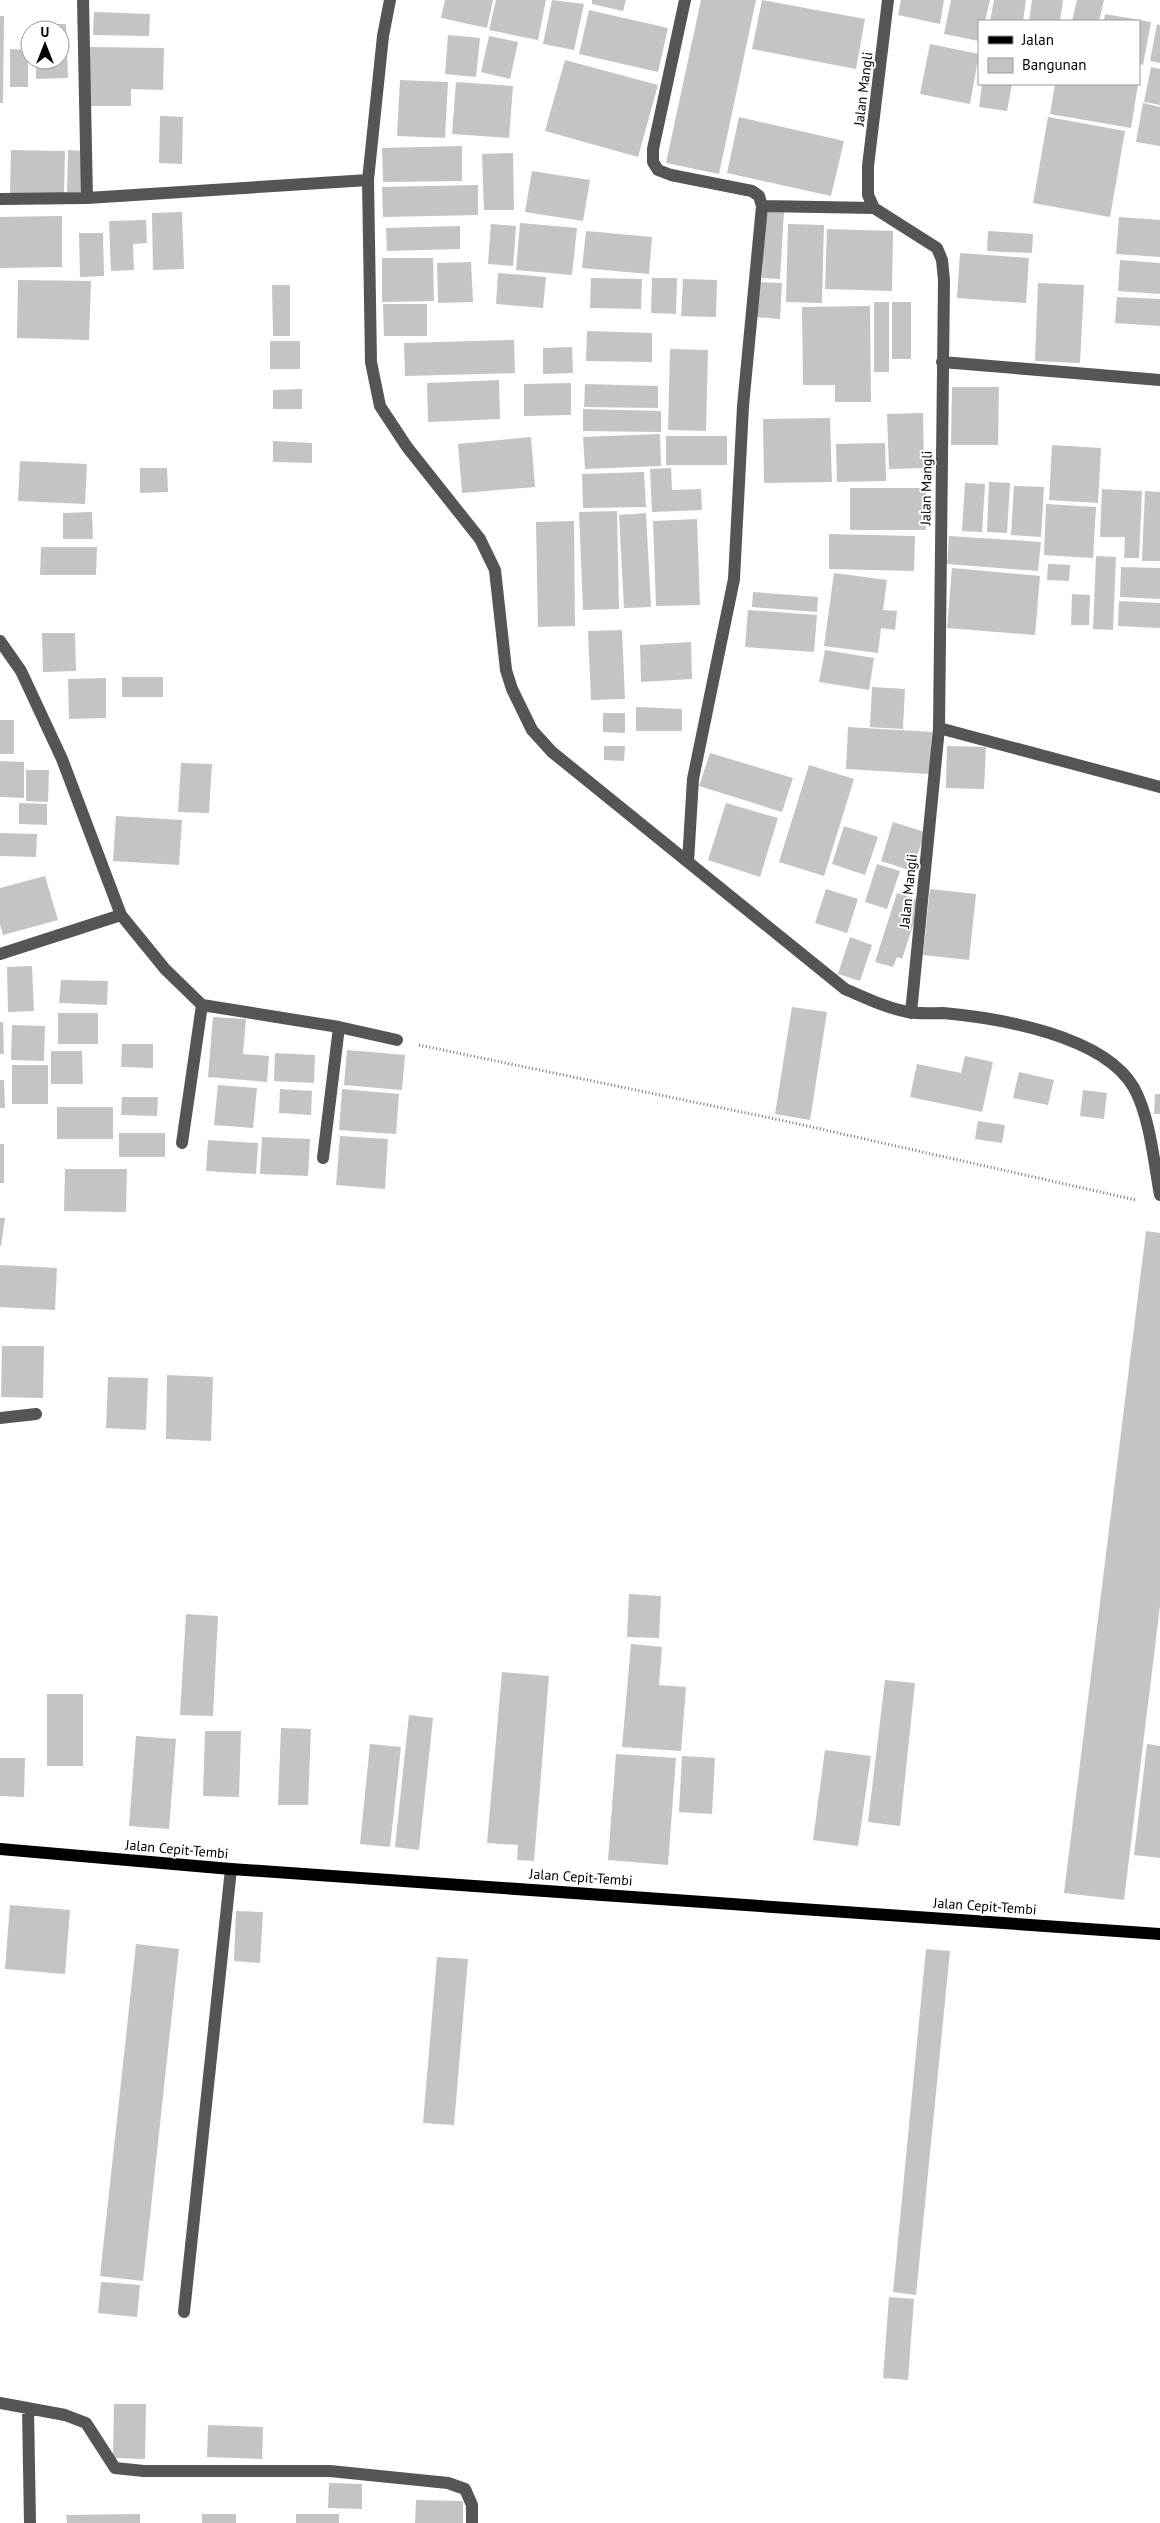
<svg xmlns="http://www.w3.org/2000/svg" width="1160" height="2523" font-family="'PT Sans',sans-serif">
	<style>
		.building { fill: #c4c4c4 }
		.lines { fill: none; stroke-linecap: round; stroke-linejoin: round }
		.path { stroke: #777; stroke-width: 3; stroke-dasharray: 1 2.5; stroke-linecap: butt }
		.minor { stroke: #555; stroke-width: 12 }
		.major { stroke: #000; stroke-width: 12 }
		.labels { text-anchor: middle; stroke-width: 4; stroke-linejoin: round; paint-order: stroke }
		.street-label { font-size: 14px; fill: #000; stroke: #fff }
	</style>
	<rect width="100%" height="100%" fill="#fff"/>
	<path class="building" d="M 445,0 L 493,0 L 487,28 L 441,18 Z
		M 496,0 L 546,0 L 538,40 L 489,30 Z
		M 552,0 L 584,4 L 574,50 L 543,44 Z
		M 592,0 L 626,0 L 623,11 L 592,4 Z
		M 701,0 L 756,0 L 719,174 L 666,163 Z
		M 762,0 L 865,19 L 856,69 L 752,49 Z
		M 901,0 L 944,0 L 940,24 L 898,15 Z
		M 951,0 L 990,0 L 985,21 L 979,21 L 979,41 L 944,34 Z
		M 994,0 L 1026,0 L 1023,21 L 990,21 Z
		M 1032,0 L 1063,0 L 1060,21 L 1029,21 Z
		M 1077,0 L 1104,0 L 1099,21 L 1072,21 Z
		M 589,10 L 668,28 L 658,72 L 579,54 Z
		M 94,12 L 150,14 L 149,36 L 93,35 Z
		M 1105,14 L 1151,22 L 1143,65 L 1139,64 L 1139,21 L 1104,21 Z
		M 0,16 L 4,16 L 3,103 L 0,103 Z
		M 35,24 L 66,24 L 68,78 L 36,79 L 36,60 L 60,60 L 60,30 L 35,30 Z
		M 1157,24 L 1160,25 L 1160,63 L 1150,61 Z
		M 448,35 L 480,38 L 476,77 L 445,74 Z
		M 489,36 L 518,42 L 510,79 L 481,72 Z
		M 930,44 L 979,54 L 970,104 L 920,94 Z
		M 89,47 L 164,48 L 163,90 L 131,89 L 131,106 L 88,106 Z
		M 10,49 L 28,50 L 28,87 L 10,87 Z
		M 565,60 L 658,85 L 638,157 L 545,131 Z
		M 1151,67 L 1160,69 L 1160,105 L 1144,102 Z
		M 400,80 L 448,82 L 445,138 L 397,136 Z
		M 456,82 L 513,86 L 509,138 L 452,134 Z
		M 982,84 L 1012,84 L 1007,111 L 979,107 Z
		M 1055,84 L 1138,84 L 1131,128 L 1050,114 Z
		M 1143,103 L 1160,107 L 1160,146 L 1136,142 Z
		M 160,116 L 183,117 L 182,164 L 159,163 Z
		M 739,117 L 844,141 L 831,196 L 727,173 Z
		M 1048,117 L 1125,131 L 1110,217 L 1033,203 Z
		M 462,146 L 462,181 L 383,182 L 382,148 Z
		M 11,150 L 65,151 L 64,194 L 10,194 Z
		M 68,150 L 85,151 L 84,192 L 67,192 Z
		M 513,153 L 514,210 L 484,210 L 482,154 Z
		M 532,171 L 590,180 L 583,221 L 525,212 Z
		M 478,185 L 478,215 L 383,217 L 382,187 Z
		M 765,210 L 784,211 L 780,279 L 762,278 Z
		M 182,212 L 184,269 L 153,270 L 152,213 Z
		M 62,216 L 62,267 L 0,268 L 0,217 Z
		M 1119,217 L 1160,220 L 1160,257 L 1116,254 Z
		M 146,220 L 147,243 L 133,244 L 134,270 L 111,271 L 109,221 Z
		M 520,223 L 577,228 L 572,275 L 516,270 Z
		M 491,224 L 516,226 L 513,266 L 488,264 Z
		M 788,224 L 824,225 L 822,303 L 786,302 Z
		M 460,226 L 460,249 L 387,251 L 386,228 Z
		M 827,229 L 893,231 L 892,291 L 825,289 Z
		M 586,231 L 652,237 L 649,274 L 582,268 Z
		M 988,231 L 1033,234 L 1032,253 L 987,251 Z
		M 79,233 L 103,233 L 104,276 L 80,277 Z
		M 960,253 L 1029,258 L 1026,303 L 957,298 Z
		M 382,258 L 433,258 L 434,301 L 382,302 Z
		M 1120,260 L 1160,263 L 1160,294 L 1118,291 Z
		M 471,262 L 473,302 L 438,303 L 437,263 Z
		M 498,273 L 546,277 L 543,308 L 496,304 Z
		M 591,278 L 642,279 L 641,309 L 590,308 Z
		M 652,278 L 677,278 L 676,314 L 651,313 Z
		M 683,279 L 717,280 L 716,317 L 681,316 Z
		M 18,280 L 91,281 L 89,340 L 17,338 Z
		M 759,282 L 782,283 L 780,319 L 756,317 Z
		M 1038,283 L 1084,285 L 1080,363 L 1035,361 Z
		M 272,285 L 290,285 L 290,336 L 273,336 Z
		M 1117,297 L 1160,299 L 1160,326 L 1115,323 Z
		M 874,302 L 889,302 L 889,372 L 874,372 Z
		M 892,302 L 911,302 L 911,359 L 892,359 Z
		M 383,304 L 427,304 L 427,336 L 384,336 Z
		M 870,306 L 871,402 L 835,402 L 835,385 L 803,385 L 802,307 Z
		M 587,331 L 652,333 L 652,362 L 586,361 Z
		M 514,340 L 515,373 L 405,376 L 404,343 Z
		M 270,341 L 300,341 L 300,369 L 270,369 Z
		M 572,347 L 573,373 L 543,374 L 543,348 Z
		M 670,349 L 708,350 L 706,431 L 668,430 Z
		M 499,380 L 500,419 L 428,422 L 427,383 Z
		M 571,383 L 571,415 L 524,416 L 524,384 Z
		M 585,384 L 658,386 L 658,408 L 584,407 Z
		M 952,387 L 999,387 L 998,445 L 951,445 Z
		M 302,389 L 302,409 L 273,409 L 273,390 Z
		M 583,409 L 661,411 L 661,432 L 583,431 Z
		M 923,413 L 924,468 L 889,469 L 887,414 Z
		M 830,418 L 832,482 L 764,483 L 763,419 Z
		M 660,434 L 661,466 L 585,469 L 583,437 Z
		M 666,436 L 727,436 L 727,465 L 666,465 Z
		M 531,437 L 535,487 L 462,493 L 458,444 Z
		M 273,441 L 312,443 L 312,463 L 273,462 Z
		M 885,443 L 886,481 L 837,482 L 836,444 Z
		M 1052,445 L 1101,448 L 1098,503 L 1049,500 Z
		M 20,461 L 87,464 L 85,504 L 18,501 Z
		M 140,468 L 167,468 L 168,492 L 140,493 Z
		M 671,468 L 672,490 L 701,489 L 702,510 L 652,512 L 650,469 Z
		M 644,472 L 646,507 L 583,508 L 582,474 Z
		M 989,482 L 1010,483 L 1007,533 L 987,532 Z
		M 965,483 L 985,484 L 982,532 L 962,531 Z
		M 1014,486 L 1044,487 L 1041,537 L 1011,535 Z
		M 850,488 L 926,488 L 926,530 L 850,530 Z
		M 1102,489 L 1142,491 L 1139,558 L 1124,558 L 1125,537 L 1100,537 Z
		M 1145,491 L 1160,492 L 1160,561 L 1142,561 Z
		M 1046,504 L 1096,507 L 1093,558 L 1044,555 Z
		M 617,511 L 619,609 L 583,610 L 579,512 Z
		M 92,512 L 93,539 L 63,539 L 63,513 Z
		M 646,513 L 651,607 L 624,608 L 619,515 Z
		M 697,519 L 700,605 L 656,606 L 653,521 Z
		M 574,521 L 575,626 L 538,627 L 536,522 Z
		M 829,534 L 915,536 L 914,571 L 829,569 Z
		M 949,536 L 1041,542 L 1038,571 L 947,564 Z
		M 41,547 L 97,547 L 96,575 L 40,575 Z
		M 1096,556 L 1116,557 L 1113,630 L 1093,629 Z
		M 1048,564 L 1070,565 L 1069,581 L 1047,580 Z
		M 1121,567 L 1160,568 L 1160,599 L 1120,597 Z
		M 952,568 L 1040,576 L 1035,635 L 947,628 Z
		M 834,573 L 887,580 L 883,610 L 897,611 L 895,630 L 881,628 L 878,653 L 824,646 Z
		M 753,592 L 818,597 L 817,612 L 752,607 Z
		M 1072,594 L 1090,595 L 1089,625 L 1071,625 Z
		M 1119,601 L 1160,603 L 1160,628 L 1118,626 Z
		M 748,610 L 817,615 L 814,652 L 745,647 Z
		M 622,630 L 625,699 L 591,700 L 588,631 Z
		M 42,633 L 75,633 L 76,671 L 43,672 Z
		M 691,642 L 692,679 L 641,682 L 640,645 Z
		M 825,650 L 874,658 L 869,690 L 819,682 Z
		M 122,677 L 163,677 L 163,697 L 122,697 Z
		M 106,678 L 106,718 L 69,719 L 68,679 Z
		M 872,687 L 905,689 L 903,729 L 870,727 Z
		M 636,707 L 682,709 L 682,731 L 636,731 Z
		M 603,713 L 625,713 L 625,733 L 603,732 Z
		M 0,720 L 14,720 L 14,754 L 0,754 Z
		M 848,727 L 932,732 L 930,774 L 846,769 Z
		M 604,746 L 625,746 L 624,761 L 604,760 Z
		M 947,746 L 986,747 L 984,789 L 946,788 Z
		M 710,753 L 793,778 L 782,812 L 699,786 Z
		M 0,761 L 24,762 L 24,798 L 0,797 Z
		M 181,763 L 212,764 L 209,813 L 178,812 Z
		M 809,765 L 854,779 L 824,876 L 779,862 Z
		M 26,770 L 49,770 L 48,802 L 26,801 Z
		M 19,803 L 47,804 L 47,825 L 19,824 Z
		M 726,803 L 778,818 L 760,877 L 708,860 Z
		M 116,816 L 182,820 L 179,865 L 113,861 Z
		M 893,822 L 925,832 L 912,871 L 881,861 Z
		M 844,826 L 878,837 L 865,875 L 832,864 Z
		M 0,833 L 37,834 L 36,857 L 0,856 Z
		M 877,864 L 900,871 L 887,909 L 865,902 Z
		M 45,876 L 58,920 L 3,935 L 0,924 L 0,888 Z
		M 826,889 L 858,899 L 847,933 L 815,923 Z
		M 930,889 L 976,894 L 969,960 L 923,955 Z
		M 897,893 L 921,901 L 902,959 L 897,957 L 893,967 L 875,962 Z
		M 850,937 L 872,945 L 860,981 L 838,974 Z
		M 32,966 L 34,1011 L 8,1012 L 7,967 Z
		M 61,980 L 108,981 L 107,1005 L 59,1003 Z
		M 792,1007 L 827,1012 L 810,1120 L 775,1114 Z
		M 58,1013 L 98,1013 L 98,1044 L 58,1044 Z
		M 213,1017 L 246,1019 L 243,1054 L 269,1056 L 267,1082 L 208,1077 Z
		M 0,1022 L 3,1022 L 4,1054 L 0,1054 Z
		M 12,1025 L 45,1026 L 44,1061 L 11,1060 Z
		M 122,1044 L 153,1044 L 153,1068 L 121,1067 Z
		M 347,1050 L 405,1055 L 402,1090 L 344,1085 Z
		M 51,1051 L 82,1051 L 83,1084 L 51,1084 Z
		M 275,1053 L 315,1055 L 314,1083 L 274,1081 Z
		M 965,1056 L 993,1062 L 982,1112 L 910,1097 L 917,1064 L 961,1073 Z
		M 12,1065 L 48,1065 L 48,1104 L 12,1104 Z
		M 1019,1072 L 1054,1080 L 1048,1105 L 1013,1098 Z
		M 0,1080 L 4,1080 L 5,1108 L 0,1108 Z
		M 218,1085 L 257,1088 L 253,1128 L 214,1125 Z
		M 280,1089 L 312,1091 L 311,1115 L 279,1113 Z
		M 342,1089 L 399,1094 L 396,1134 L 339,1130 Z
		M 1083,1090 L 1107,1093 L 1104,1119 L 1080,1116 Z
		M 1155,1094 L 1160,1094 L 1160,1114 L 1154,1114 Z
		M 122,1097 L 158,1097 L 157,1116 L 121,1115 Z
		M 57,1107 L 113,1107 L 113,1139 L 57,1139 Z
		M 978,1121 L 1005,1125 L 1002,1143 L 975,1139 Z
		M 119,1133 L 165,1133 L 165,1157 L 119,1157 Z
		M 340,1136 L 388,1139 L 385,1189 L 336,1185 Z
		M 262,1137 L 310,1139 L 308,1176 L 260,1174 Z
		M 208,1140 L 258,1143 L 256,1174 L 206,1171 Z
		M 0,1144 L 4,1144 L 4,1183 L 0,1183 Z
		M 65,1169 L 127,1169 L 126,1212 L 64,1211 Z
		M 0,1218 L 5,1218 L 1,1246 L 0,1246 Z
		M 1146,1231 L 1160,1233 L 1160,1606 L 1124,1900 L 1064,1893 Z
		M 0,1265 L 57,1268 L 55,1310 L 0,1307 Z
		M 2,1346 L 44,1346 L 43,1398 L 1,1397 Z
		M 167,1375 L 213,1377 L 211,1441 L 166,1439 Z
		M 108,1377 L 148,1378 L 146,1430 L 106,1428 Z
		M 629,1594 L 661,1596 L 659,1638 L 627,1637 Z
		M 186,1614 L 218,1616 L 213,1716 L 180,1715 Z
		M 631,1644 L 662,1647 L 659,1685 L 686,1687 L 681,1751 L 622,1747 Z
		M 502,1672 L 549,1676 L 534,1861 L 517,1860 L 518,1845 L 487,1843 Z
		M 885,1680 L 915,1683 L 900,1826 L 868,1822 Z
		M 47,1694 L 83,1694 L 83,1766 L 47,1766 Z
		M 409,1715 L 433,1718 L 419,1850 L 395,1847 Z
		M 281,1728 L 311,1729 L 308,1805 L 278,1805 Z
		M 205,1731 L 241,1731 L 239,1797 L 203,1796 Z
		M 136,1736 L 176,1739 L 169,1829 L 129,1826 Z
		M 370,1744 L 401,1747 L 390,1847 L 360,1844 Z
		M 1147,1744 L 1160,1746 L 1160,1858 L 1134,1855 Z
		M 825,1750 L 871,1756 L 858,1846 L 813,1840 Z
		M 616,1754 L 676,1758 L 668,1865 L 608,1860 Z
		M 682,1756 L 715,1758 L 712,1814 L 679,1812 Z
		M 0,1758 L 25,1758 L 24,1797 L 0,1796 Z
		M 10,1905 L 70,1910 L 65,1974 L 5,1969 Z
		M 236,1911 L 263,1912 L 260,1963 L 234,1961 Z
		M 136,1944 L 179,1949 L 143,2281 L 100,2276 Z
		M 926,1949 L 950,1951 L 916,2295 L 893,2292 Z
		M 437,1957 L 468,1959 L 454,2125 L 423,2123 Z
		M 101,2282 L 140,2285 L 137,2317 L 98,2313 Z
		M 889,2297 L 914,2299 L 908,2380 L 883,2378 Z
		M 114,2404 L 146,2404 L 145,2459 L 113,2458 Z
		M 208,2425 L 263,2427 L 262,2459 L 207,2457 Z
		M 329,2483 L 362,2484 L 362,2509 L 328,2508 Z
		M 416,2500 L 463,2501 L 463,2523 L 415,2523 Z
		M 140,2514 L 140,2523 L 67,2523 L 66,2515 Z
		M 202,2514 L 236,2514 L 236,2523 L 202,2523 Z
		M 296,2514 L 339,2514 L 339,2523 L 296,2523 Z"/>
	<g class="lines">
		<path class="path" d="M 419,1045 L 785,1121 L 1136,1200"/>
		<path class="minor" d="M 83,0 L 87,198
			M 390,0 L 383,36 L 368,180 L 371,362 L 380,406 L 407,447 L 480,539 L 495,570 L 506,670 L 512,689 L 532,730 L 552,752 L 845,989 C 866,998 886,1008 908,1012 C 920,1014 931,1013 943,1013 C 998,1018 1104,1035 1134,1088 C 1150,1117 1154,1163 1160,1195
			M 685,0 L 653,149 L 653,162 L 658,170 L 671,175 L 752,191 L 759,196 L 762,206 L 743,406 L 734,579 L 693,779 L 688,862
			M 888,0 L 868,166 L 868,195 L 874,208 L 937,248 L 942,260 L 944,280 L 939,728 L 911,1013
			M 0,199 L 87,198 L 368,180
			M 762,206 L 874,208
			M 942,362 L 1160,380
			M 0,641 L 21,671 L 62,759 L 121,915 L 165,969 L 202,1005 L 339,1027 L 397,1040
			M 939,728 L 1160,787
			M 0,954 L 121,915
			M 182,1143 L 202,1005
			M 323,1158 L 339,1027
			M 0,1418 L 36,1414
			M 184,2312 L 231,1869
			M 0,2403 L 65,2415 L 86,2423 L 115,2468 L 144,2471 L 330,2471 L 448,2483 L 465,2489 L 472,2505 L 472,2523
			M 28,2408 L 30,2523"/>
		<path class="major" d="M 0,1849 L 231,1869 L 1160,1934"/>
	</g>
	<g class="labels">
		<g class="street-label">
			<text transform="translate(863 89) rotate(-83)" y="5">Jalan Mangli</text>
			<text transform="translate(926 488) rotate(-89)" y="5">Jalan Mangli</text>
			<text transform="translate(908 891) rotate(-84)" y="5">Jalan Mangli</text>
			<text transform="translate(177 1849) rotate(5)" y="5">Jalan Cepit-Tembi</text>
			<text transform="translate(581 1877) rotate(4)" y="5">Jalan Cepit-Tembi</text>
			<text transform="translate(985 1906) rotate(4)" y="5">Jalan Cepit-Tembi</text>
		</g>
	</g>
	<rect x="978" y="20" width="162" height="65" fill="#ffffff" stroke="#999999"/>
	<rect x="988" y="36" width="25" height="8" fill="#000000" stroke="#999999"/>
	<text x="1022" y="45" font-size="15" fill="#000000">Jalan</text>
	<rect x="988" y="58" width="25" height="15" fill="#c4c4c4" stroke="#999999"/>
	<text x="1022" y="70" font-size="15" fill="#000000">Bangunan</text>
	<g transform="translate(45 45)"><circle r="24" fill="#ffffff" stroke="#999999"/>
	<path d="M0-4L9 19L0 12L-9 19Z" fill="#000000"/>
	<text y="-8" font-size="14" font-weight="bold" text-anchor="middle" fill="#000000">U</text>
	</g>
</svg>
